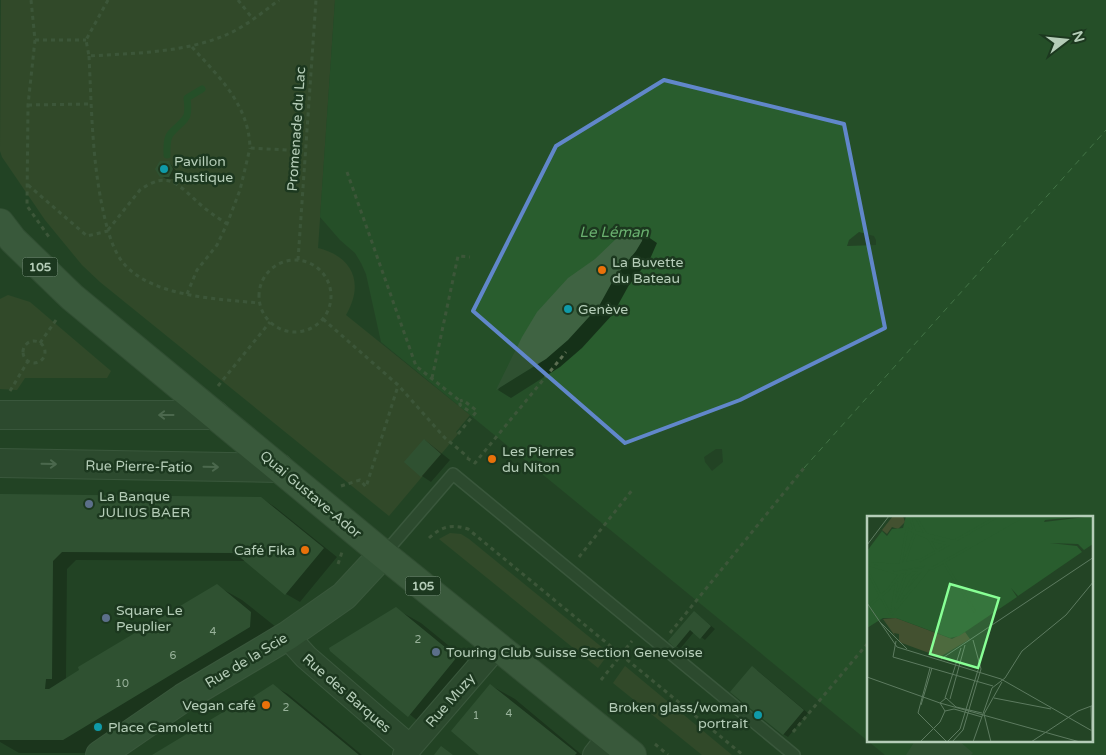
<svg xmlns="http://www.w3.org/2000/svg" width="1106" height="755" font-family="'Varela Round',sans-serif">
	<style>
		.green { fill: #435130 }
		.water { fill: #295d2e; fill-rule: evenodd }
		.shadow { fill: #0007 }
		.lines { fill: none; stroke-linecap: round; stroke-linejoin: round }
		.stream { stroke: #295d2e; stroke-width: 7 }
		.ferry { stroke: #6ab06f; stroke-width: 1; stroke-dasharray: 6 5; stroke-linecap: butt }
		.building { fill: #3f6342 }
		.service-casing { stroke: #567059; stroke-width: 14 }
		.minor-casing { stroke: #567059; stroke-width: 26 }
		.tertiary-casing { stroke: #567059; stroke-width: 30 }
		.secondary-casing { stroke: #567059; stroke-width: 30 }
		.primary-casing { stroke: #425c44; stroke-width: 30 }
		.path { stroke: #5c6e52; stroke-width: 3; stroke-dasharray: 4 4; stroke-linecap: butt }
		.service { stroke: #38533a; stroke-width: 11 }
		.minor { stroke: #38533a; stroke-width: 24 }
		.tertiary { stroke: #38533a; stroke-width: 28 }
		.secondary { stroke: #456749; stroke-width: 28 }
		.primary { stroke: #567358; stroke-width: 28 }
		.oneway { stroke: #7d967f }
		.marked { fill: none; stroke: #6187ca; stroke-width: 4; stroke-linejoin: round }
		.culture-dot { fill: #0f9aa8; stroke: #1c381f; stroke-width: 2 }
		.food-dot { fill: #e8710a; stroke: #1c381f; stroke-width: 2 }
		.service-dot { fill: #5c6f8a; stroke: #1c381f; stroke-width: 2 }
		.labels { text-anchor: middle; stroke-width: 5; stroke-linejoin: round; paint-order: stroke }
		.number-label { font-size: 11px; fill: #98b29a }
		.shield { fill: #1c381f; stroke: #87a08a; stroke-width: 1 }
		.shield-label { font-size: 12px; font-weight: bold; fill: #b5cdb8 }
		.street-label { font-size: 14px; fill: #b5cdb8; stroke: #1c381f }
		.poi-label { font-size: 14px; fill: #b5cdb8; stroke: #1c381f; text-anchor: start }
		.water-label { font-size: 15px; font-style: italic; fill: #6ab06f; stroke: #1c381f }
		.inset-river { fill: none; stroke: #295d2e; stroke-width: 2.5 }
		.inset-road { fill: none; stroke: #5d7b60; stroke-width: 1 }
		.view { fill: #88ff95; fill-opacity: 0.15; stroke: #88ff95; stroke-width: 2.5 }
		.inset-edge { fill: none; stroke: #b5cdb8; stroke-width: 2.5 }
	</style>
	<rect width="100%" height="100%" fill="#234425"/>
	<path class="green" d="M 1,0 L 335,0 L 318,248 C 354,257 364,284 346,315 L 470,415 L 456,432 L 458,434 L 389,516 L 100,282 L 82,265 L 45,220 L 2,157 L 0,151 Z
		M 8,295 L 30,302 L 111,371 L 107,378 L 25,378 L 17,390 L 0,389 L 0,299 Z
		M 450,533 L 461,534 L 469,539 L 609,653 L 598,668 L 439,539 Z
		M 625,666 L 732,755 L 702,755 L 613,683 Z"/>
	<path class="water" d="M 335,0 L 1106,0 L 1106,755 L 885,755 L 381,342 L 366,274 L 361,263 L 355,253 L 340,240 L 320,217 ZM 859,232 L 874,236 L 876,240 L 876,245 L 847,246 L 849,240 ZM 716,449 L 722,449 L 723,462 L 712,471 L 705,462 L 704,457 ZM 868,518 L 1092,518 L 1092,741 L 868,741 Z"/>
	<path class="shadow" d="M 169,162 L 177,172 L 174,179 L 166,179 L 161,176 Z
		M 635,228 L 657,243 L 650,259 L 629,285 L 613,314 L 582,348 L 560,367 L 511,398 L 498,390 L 523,338 Z
		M 425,440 L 450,460 L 431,482 L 422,476 Z
		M 0,496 L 261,498 L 275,507 L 337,557 L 300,602 L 286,594 L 246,561 L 76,560 L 67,569 L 66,680 L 217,586 L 242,600 L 276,627 L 88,753 L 19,753 L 0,742 Z
		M 396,609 L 421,623 L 481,672 L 418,721 L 360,675 Z
		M 698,615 L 715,629 L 705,640 L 694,632 L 680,649 L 676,646 Z
		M 757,670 L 808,713 L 788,737 L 783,734 Z
		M 490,685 L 515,699 L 582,755 L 482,755 Z
		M 273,686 L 288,694 L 362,755 L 154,755 L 235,706 L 238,708 Z"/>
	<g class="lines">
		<path class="stream" d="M 167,155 C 167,148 166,137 172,132 C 185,118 190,121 187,98 L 202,89"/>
		<path class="ferry" d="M 804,468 L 1106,130"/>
	</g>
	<path class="building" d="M 160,161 L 169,161 L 173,169 L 169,177 L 160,177 L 155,169 Z
		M 635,227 L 643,234 L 642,241 L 636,251 L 615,277 L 599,306 L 568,340 L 546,359 L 496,390 L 522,337 L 537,312 L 568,278 L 595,259 L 619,236 Z
		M 424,439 L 441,454 L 421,477 L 404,462 Z
		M 0,494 L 261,497 L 324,548 L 285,595 L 235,553 L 62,552 L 53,561 L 52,679 L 46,679 L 45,689 L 49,689 L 79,670 L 78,667 L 217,584 L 251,612 L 250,627 L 63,740 L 0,740 Z
		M 396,607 L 457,657 L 408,717 L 330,651 L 329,648 Z
		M 694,611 L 711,626 L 700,639 L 690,630 L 675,648 L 668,641 Z
		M 752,666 L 804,710 L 783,735 L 730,692 Z
		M 273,684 L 359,755 L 152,755 L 235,705 L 236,708 Z
		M 490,684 L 577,753 L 575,755 L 479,755 L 451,731 Z
		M 915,741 L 959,741 L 973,753 L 971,755 L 906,755 Z
		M 441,746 L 453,755 L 434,755 Z"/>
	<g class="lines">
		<g class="service-casing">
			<path id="service" d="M 384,554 L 453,474 L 794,755"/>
		</g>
		<g class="minor-casing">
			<path id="minor" d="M 287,636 L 306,657 L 410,747
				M 405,755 L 410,747 L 497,646
				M 595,755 L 609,737"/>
		</g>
		<g class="tertiary-casing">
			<path id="tertiary" d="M 0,415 L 215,415
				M 0,463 L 279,468"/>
		</g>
		<g class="secondary-casing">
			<path id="secondary" d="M 100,755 L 183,698 L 287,636 L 344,596 L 383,554"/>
		</g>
		<g class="primary-casing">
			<path id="primary" d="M 0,223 L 13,240 L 72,297 L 383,554 L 632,755"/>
		</g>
		<path class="path" d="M 31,0 L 35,40 L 28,105 L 27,206 L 49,237
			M 108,0 L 86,40 L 89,56 C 135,53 185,53 228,34 C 246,26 263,12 279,0
			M 238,0 L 253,19
			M 35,40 L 86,40
			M 192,47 C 219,77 249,105 250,148 L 305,151
			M 89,56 C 92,117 92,172 108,231
			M 28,105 L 91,104
			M 347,172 L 416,366 L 460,401 L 460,405 L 469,411 L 467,413
			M 28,185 L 87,236 L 108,231 C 112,243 116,255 125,265 C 154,297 218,299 259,303
			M 108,230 L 140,190 C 169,169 179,186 201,205 C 209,212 218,218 227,224
			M259 296a36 36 0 1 1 72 0a36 36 0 1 1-72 0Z
			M 298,260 L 316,0
			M 187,294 L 197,270 L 217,245 L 227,224 L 240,190 L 250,148
			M 323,319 L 398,385 L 445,438 L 468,457
			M23 352a11 11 0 1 1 22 0a11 11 0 1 1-22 0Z
			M 40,343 L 56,320
			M 432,378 L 458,256 L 470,257
			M 218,386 L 270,322
			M 10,391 L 28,361
			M 458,434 L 477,411 L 463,400 L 460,401
			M 467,458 L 475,463 L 566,352
			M 341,486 L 360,480 L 366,487 L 398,386
			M 429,538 C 442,526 452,524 468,529 L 743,755
			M 579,557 L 633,489
			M 338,564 L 342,552
			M 670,633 L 804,468
			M 601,680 L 632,641
			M 793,732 L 868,643
			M 655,744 L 668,755"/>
		<use href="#service" class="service"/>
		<use href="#minor" class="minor"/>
		<use href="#tertiary" class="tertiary"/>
		<use href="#secondary" class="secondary"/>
		<use href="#primary" class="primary"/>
	</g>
	<defs><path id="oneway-shaft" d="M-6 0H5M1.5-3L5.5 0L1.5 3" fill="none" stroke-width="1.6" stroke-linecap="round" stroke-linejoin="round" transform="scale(1.25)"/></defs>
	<g class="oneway">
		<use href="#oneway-shaft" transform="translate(166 415) rotate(180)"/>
		<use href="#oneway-shaft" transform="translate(49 464) rotate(1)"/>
		<use href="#oneway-shaft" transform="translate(211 467) rotate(1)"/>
	</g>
	<path d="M0 0H1106V755H0ZM 664,80 L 844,124 L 885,328 L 740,400 L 625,443 L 473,311 L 556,146 Z" fill="#234425" fill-opacity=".55" fill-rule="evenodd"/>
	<path class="marked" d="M 664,80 L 844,124 L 885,328 L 740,400 L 625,443 L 473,311 L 556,146 Z"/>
	<g class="culture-dot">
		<circle cx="164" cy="169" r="5"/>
		<circle cx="568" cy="309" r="5"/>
		<circle cx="758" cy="715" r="5"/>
		<circle cx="98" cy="727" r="5"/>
	</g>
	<g class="food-dot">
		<circle cx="602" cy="270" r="5"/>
		<circle cx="492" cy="459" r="5"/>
		<circle cx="305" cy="550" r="5"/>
		<circle cx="266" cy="705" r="5"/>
	</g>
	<g class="service-dot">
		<circle cx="89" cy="504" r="5"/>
		<circle cx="106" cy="618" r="5"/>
		<circle cx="436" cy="652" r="5"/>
	</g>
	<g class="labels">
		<g class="number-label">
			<text x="213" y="635">4</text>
			<text x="418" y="643">2</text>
			<text x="173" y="659">6</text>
			<text x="122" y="687">10</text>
			<text x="286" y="711">2</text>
			<text x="509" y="717">4</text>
			<text x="476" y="719">1</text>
		</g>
		<g class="shield">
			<rect x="22.5" y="257.5" width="35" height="19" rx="4"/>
			<rect x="405.5" y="576.5" width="35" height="19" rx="4"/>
		</g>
		<g class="shield-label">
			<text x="40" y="271">105</text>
			<text x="423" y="590">105</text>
		</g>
		<g class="street-label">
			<text transform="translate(296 129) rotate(-86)" y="5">Promenade du Lac</text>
			<text transform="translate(139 466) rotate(1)" y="5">Rue Pierre-Fatio</text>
			<text transform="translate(311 494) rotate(40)" y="5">Quai Gustave-Ador</text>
			<text transform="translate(246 660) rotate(-31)" y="5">Rue de la Scie</text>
			<text transform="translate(347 693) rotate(41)" y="5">Rue des Barques</text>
			<text transform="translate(450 700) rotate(-49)" y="5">Rue Muzy</text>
		</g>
		<g class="poi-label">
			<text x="174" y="166">Pavillon<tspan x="174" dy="16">Rustique</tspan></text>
			<text x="612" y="267">La Buvette<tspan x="612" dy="16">du Bateau</tspan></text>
			<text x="578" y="314">Genève</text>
			<text x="502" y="456">Les Pierres<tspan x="502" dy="16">du Niton</tspan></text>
			<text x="99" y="501">La Banque<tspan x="99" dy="16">JULIUS BAER</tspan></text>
			<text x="295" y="555" text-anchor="end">Café Fika</text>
			<text x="116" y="615">Square Le<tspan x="116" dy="16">Peuplier</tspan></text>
			<text x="446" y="657">Touring Club Suisse Section Genevoise</text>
			<text x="256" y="710" text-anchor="end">Vegan café</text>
			<text x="748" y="712" text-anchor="end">Broken glass/woman<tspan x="748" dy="16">portrait</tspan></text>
			<text x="108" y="732">Place Camoletti</text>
		</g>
		<g class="water-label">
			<text x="614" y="237">Le Léman</text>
		</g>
	</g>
	<g transform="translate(867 516)">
		<rect width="226" height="226" fill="#234425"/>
		<path d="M 26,0 L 36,0 L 38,6 L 31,13 L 25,11 L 20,18 L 15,14 ZM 29,102 L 85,123 L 98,116 L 103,123 L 73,141 L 32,126 L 32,118 L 27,117 L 28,120 L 16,103 Z" fill="#435130"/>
		<path d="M 39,0 L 223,0 L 178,4 L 177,6 L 226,0 L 226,28 L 217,34 L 211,28 L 183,27 L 210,30 L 215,36 L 151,80 L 144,72 L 150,81 L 92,120 L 83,122 L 29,102 L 16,102 L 0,112 L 0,35 L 15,15 L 20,20 L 25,13 L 36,12 Z" fill="#295d2e"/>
		<path class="inset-river" d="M 48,0 L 71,38M 41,13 L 68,25 L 86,29M 48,16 L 87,27M 53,17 L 90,26M 76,45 L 108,96M 0,47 L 29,49 L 54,44 L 131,0M 0,48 L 28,57 L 66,52 L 157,0M 13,49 L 28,51 L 53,46M 51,49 L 136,0M 10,50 L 28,54 L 56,49 L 143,0M 13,50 L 28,53 L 55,48 L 139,0M 36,50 L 48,17 L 43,0M 33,51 L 40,13M 0,54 L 23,98M 37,79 L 62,49 L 150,0M 3,89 L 22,73 L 34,56M 28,92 L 46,61 L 62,48 L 147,0M 25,93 L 30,65M 25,95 L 38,60 L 48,52M 24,99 L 64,50 L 153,0"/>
		<path class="inset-road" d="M 0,29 L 22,0M 0,87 L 30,131 L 134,163 L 227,216M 13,106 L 40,133M 29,125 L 26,141 L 126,170M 74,143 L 227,41M 63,152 L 51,197 L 80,226M 0,161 L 73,187 L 213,226M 78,182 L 94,132M 127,182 L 184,193M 83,183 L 98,129M 54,189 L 65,152M 224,190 L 225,226M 78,195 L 73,187 L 79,182 L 89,191 L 115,197M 78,195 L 87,193 L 115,201M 53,226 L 73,206 L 78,195M 80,226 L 93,213 L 111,154M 85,226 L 96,214 L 114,153 L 106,124M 106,226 L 125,172 L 138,162 L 155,135 L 199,99 L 227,65M 124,226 L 117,198 L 135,166M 164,226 L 211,195 L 227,189"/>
		<path class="view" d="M 83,68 L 132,82 L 111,152 L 63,138 Z"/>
		<rect width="226" height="226" class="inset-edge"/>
	</g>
	<g transform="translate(1066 40) rotate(74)" stroke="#1c381f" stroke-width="4" paint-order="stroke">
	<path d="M0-4L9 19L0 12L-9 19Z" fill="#b5cdb8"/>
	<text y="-8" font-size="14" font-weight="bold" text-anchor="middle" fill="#b5cdb8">N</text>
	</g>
</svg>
